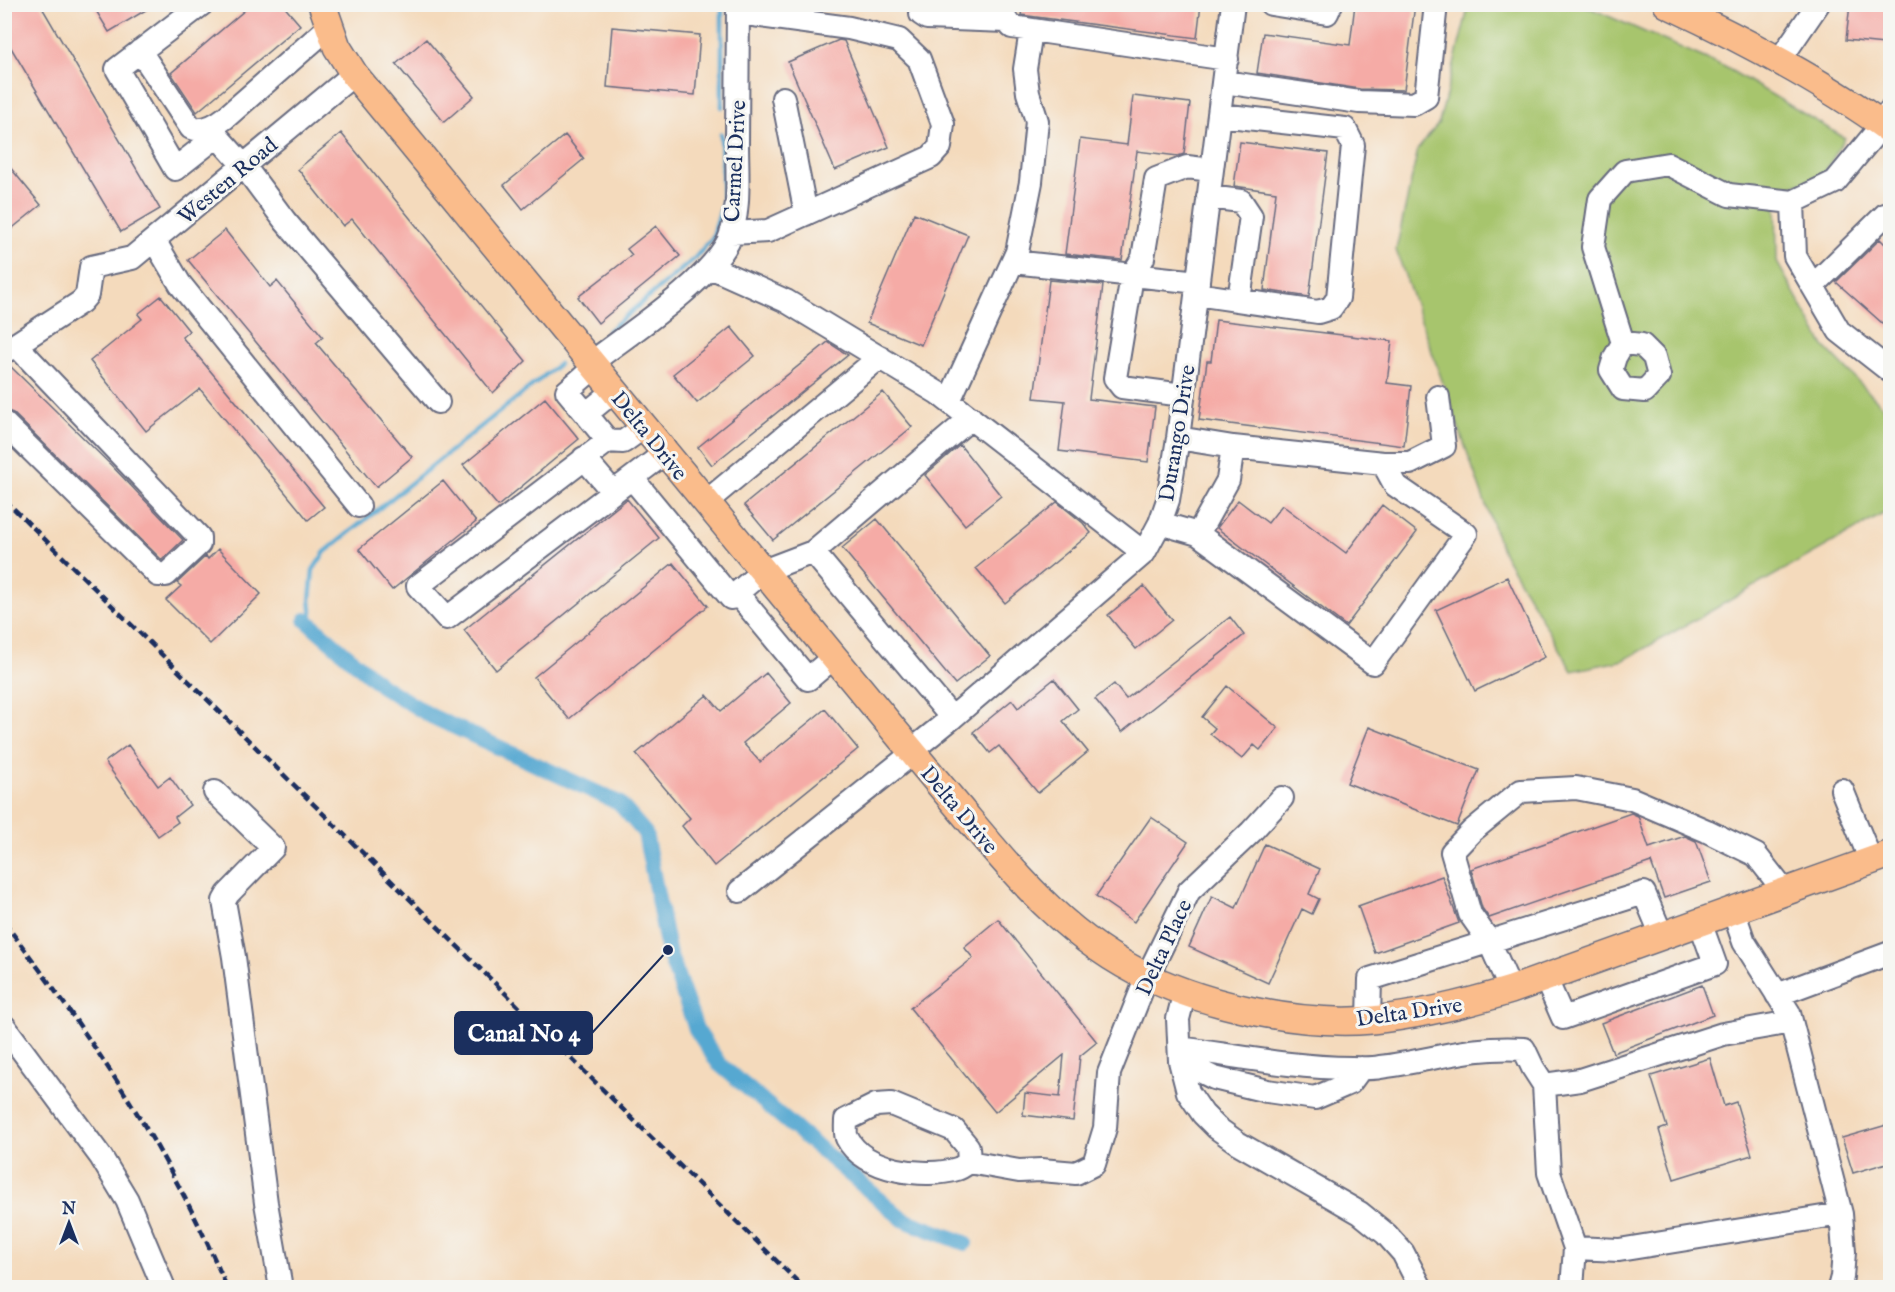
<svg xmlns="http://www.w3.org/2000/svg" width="1895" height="1292" font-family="'IM FELL English',serif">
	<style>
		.green { fill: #a7c56d; stroke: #617a66; stroke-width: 1.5 }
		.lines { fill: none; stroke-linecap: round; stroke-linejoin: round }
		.stream { stroke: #56a8d1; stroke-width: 4.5 }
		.canal { stroke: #56a8d1; stroke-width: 16 }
		.building { fill: #f5aba6 }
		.minor-casing { stroke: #676b7f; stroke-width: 26 }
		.major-casing { stroke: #676b7f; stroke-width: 30 }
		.minor { stroke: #fff; stroke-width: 22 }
		.major { stroke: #fabc8b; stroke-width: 27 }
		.rail { stroke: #1b2f5e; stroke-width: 4.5; stroke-dasharray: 9 4.5; stroke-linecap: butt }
		.labels { text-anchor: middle; stroke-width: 6; stroke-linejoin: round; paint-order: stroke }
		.street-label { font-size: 22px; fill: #1b2f5e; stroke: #f6f6f2 }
		.leader { fill: none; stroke: #1b2f5e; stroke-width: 2 }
		.callout-dot { fill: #1b2f5e; stroke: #f6f6f2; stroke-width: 2 }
		.callout { fill: #1b2f5e; stroke: #1b2f5e; stroke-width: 2 }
		.callout-label { font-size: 24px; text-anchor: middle; font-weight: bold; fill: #fff }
	</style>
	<rect width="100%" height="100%" fill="#f6f6f2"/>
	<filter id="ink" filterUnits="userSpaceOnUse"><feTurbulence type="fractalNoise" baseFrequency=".0167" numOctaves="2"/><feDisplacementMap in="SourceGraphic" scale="12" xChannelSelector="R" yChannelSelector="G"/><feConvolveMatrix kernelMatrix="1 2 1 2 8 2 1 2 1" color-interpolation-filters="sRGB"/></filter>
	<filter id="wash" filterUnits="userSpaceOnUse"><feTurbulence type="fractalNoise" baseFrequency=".008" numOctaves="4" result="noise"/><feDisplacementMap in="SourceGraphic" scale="24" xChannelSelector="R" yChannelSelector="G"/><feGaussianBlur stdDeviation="1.35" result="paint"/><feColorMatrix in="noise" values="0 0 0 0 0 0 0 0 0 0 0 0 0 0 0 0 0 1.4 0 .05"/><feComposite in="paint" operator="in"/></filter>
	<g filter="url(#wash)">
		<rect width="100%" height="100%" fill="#f4dabc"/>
		<path class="green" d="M 1469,5 L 1583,5 L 1725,67 L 1845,138 L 1823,175 L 1776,192 L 1777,262 L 1824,346 L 1890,414 L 1890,510 L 1624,660 L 1572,671 L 1502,551 L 1396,250 L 1418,149 L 1439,123 Z"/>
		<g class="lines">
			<path class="stream" d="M 722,4 L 722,107
				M 608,331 L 695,258 L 713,237 L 723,201 L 721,134
				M 313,628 L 310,600 L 313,570 L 325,552 L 559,364"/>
			<path class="canal" d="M 306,620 L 382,686 L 431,716 L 619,803 L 645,833 L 668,950 L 696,1029 L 719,1064 L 904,1220 L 965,1243"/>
		</g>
		<g id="blocks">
			<path class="building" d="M 4,4 L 40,4 L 160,209 L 121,232 L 4,36 Z
				M 92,4 L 156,4 L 109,32 Z
				M 252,4 L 282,4 L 300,25 L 197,112 L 171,73 Z
				M 1023,4 L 1201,4 L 1197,38 L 1021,15 Z
				M 1355,4 L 1415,4 L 1404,90 L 1360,89 L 1257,73 L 1263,33 L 1350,45 Z
				M 1850,4 L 1889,4 L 1884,44 L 1846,40 Z
				M 612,27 L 700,35 L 695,95 L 607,87 Z
				M 426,39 L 474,96 L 444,122 L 396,64 Z
				M 839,40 L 844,41 L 889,147 L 835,170 L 788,62 Z
				M 1133,96 L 1190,103 L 1184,154 L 1178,156 L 1137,151 L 1122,260 L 1065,254 L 1080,139 L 1127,145 Z
				M 341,133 L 526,361 L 493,393 L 352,219 L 343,226 L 298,169 Z
				M 565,135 L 584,159 L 523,209 L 504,185 Z
				M 1240,142 L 1328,153 L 1309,297 L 1264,290 L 1276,192 L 1234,186 Z
				M 4,160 L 41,205 L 4,235 Z
				M 914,213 L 968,235 L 921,345 L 867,323 Z
				M 656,226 L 680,256 L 598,323 L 578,297 L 632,255 L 627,249 Z
				M 225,230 L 270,287 L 277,281 L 323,337 L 316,343 L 412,457 L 376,487 L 188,260 Z
				M 1880,239 L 1890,249 L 1890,330 L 1836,282 Z
				M 1049,280 L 1103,285 L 1089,399 L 1155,407 L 1148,462 L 1059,451 L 1065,401 L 1034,398 Z
				M 161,296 L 189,331 L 182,337 L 324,507 L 308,520 L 200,389 L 146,431 L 90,361 L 142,319 L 138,314 Z
				M 1216,320 L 1392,341 L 1387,383 L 1411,386 L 1404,446 L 1199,420 L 1207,361 L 1211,361 Z
				M 731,327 L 755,356 L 697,403 L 673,374 Z
				M 828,342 L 848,355 L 712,465 L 698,447 Z
				M 8,364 L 111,465 L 183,540 L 162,560 L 13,413 L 4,410 L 4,365 Z
				M 883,392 L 912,427 L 773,540 L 744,505 Z
				M 545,398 L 579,439 L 498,506 L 463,465 Z
				M 960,445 L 1001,496 L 965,525 L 925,475 Z
				M 443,481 L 476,522 L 392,590 L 359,549 Z
				M 627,499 L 659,538 L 496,670 L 464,630 Z
				M 1238,500 L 1268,523 L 1282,505 L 1346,553 L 1382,505 L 1417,532 L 1346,626 L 1217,528 Z
				M 1057,502 L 1083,523 L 1091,533 L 1005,603 L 976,568 Z
				M 877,519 L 990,656 L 955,684 L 842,548 Z
				M 218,549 L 261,594 L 210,644 L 166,600 L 181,586 L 177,583 L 206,556 L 208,559 Z
				M 673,563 L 708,606 L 569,719 L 534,677 Z
				M 1507,577 L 1545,657 L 1475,691 L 1436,610 Z
				M 1144,586 L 1172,620 L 1136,649 L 1108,615 Z
				M 1230,617 L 1244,635 L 1122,732 L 1095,699 L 1114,684 L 1126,699 Z
				M 766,673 L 791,703 L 743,743 L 760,762 L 825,709 L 858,749 L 714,866 L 682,826 L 690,818 L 636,754 L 707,695 L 721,711 Z
				M 1054,679 L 1078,709 L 1063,721 L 1088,752 L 1038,793 L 999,746 L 990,753 L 973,732 L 1012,700 L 1018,708 Z
				M 1227,686 L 1278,728 L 1260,750 L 1254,745 L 1242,759 L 1210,734 L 1215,728 L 1202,717 Z
				M 1369,727 L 1479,770 L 1457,826 L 1347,783 Z
				M 128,745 L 158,786 L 170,777 L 190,805 L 175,817 L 178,822 L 158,836 L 105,762 Z
				M 1631,813 L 1638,816 L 1649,848 L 1685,836 L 1696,841 L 1711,882 L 1664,898 L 1651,862 L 1489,918 L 1482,908 L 1471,869 Z
				M 1151,817 L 1188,842 L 1134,922 L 1096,896 Z
				M 1265,844 L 1320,869 L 1309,894 L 1319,899 L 1312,914 L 1302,909 L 1268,983 L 1189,947 L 1212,896 L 1236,908 Z
				M 1442,876 L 1459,923 L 1375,953 L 1358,906 Z
				M 998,919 L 1097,1042 L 1080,1056 L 1073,1121 L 1023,1115 L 1025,1093 L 1060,1097 L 1064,1055 L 995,1112 L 910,1008 L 973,958 L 964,947 Z
				M 1702,985 L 1713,1015 L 1613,1053 L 1601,1023 Z
				M 1710,1058 L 1724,1106 L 1736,1102 L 1752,1155 L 1674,1179 L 1659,1130 L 1667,1127 L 1651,1076 Z
				M 1890,1124 L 1890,1162 L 1853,1173 L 1842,1138 Z"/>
		</g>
	</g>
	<g filter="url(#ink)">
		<use href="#blocks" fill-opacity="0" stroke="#676b7f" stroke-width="1.5"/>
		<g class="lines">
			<g class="minor-casing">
				<path id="minor" d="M 202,4 L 117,69 L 175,169 L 217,136 L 244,166 L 285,221 L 438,402
					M 921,4 L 921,14 L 927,18 L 1006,21
					M 1002,4 C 1002,14 1005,20 1012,27 L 1227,59
					M 1271,4 L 1327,13 L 1331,4
					M 140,51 L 191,128 C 203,132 216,125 225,118 L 329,27
					M 1779,61 L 1818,4
					M 1224,82 L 1359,102 L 1414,104 L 1426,97 L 1436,4
					M 783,98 L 806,214
					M 1208,197 L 1241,201 L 1251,216 L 1239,300
					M 1793,202 L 1795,256 L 1839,331 L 1890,371
					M 731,233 L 768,231 L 931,157 L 940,147 L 943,124 L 919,59 L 899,40 L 849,28 L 738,13
					M 154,240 L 180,284 L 359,506
					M 1013,262 L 1198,282
					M 710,267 L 786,301 L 938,393 L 1144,553
					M 1813,286 L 1885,215 L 1890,215
					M 1196,294 L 1318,312 L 1331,308 L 1338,298 L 1353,145 L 1345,129 L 1220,115
					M 1623,343 L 1615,357 L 1611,370 L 1623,389 L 1645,391 L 1659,376 L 1654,357 L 1642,345 L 1623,343 L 1593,247 L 1600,199 L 1625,171 L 1668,164 L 1729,195 L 1793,202 L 1835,182 L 1883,124 L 1890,111
					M 4,352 L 81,302 L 87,295 L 91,267 L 132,258 L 354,74
					M 591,363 C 631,332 705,285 728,242 C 741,215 737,172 737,142 C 737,96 738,50 738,4
					M 595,367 L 567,391 L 586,414 L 614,391
					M 1183,395 L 1122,387 L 1115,378 L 1132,276 L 1143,258 L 1156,179 L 1187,167 L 1211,170
					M 949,401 L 1017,252 L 1031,182 L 1037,121 L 1028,93 L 1025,69 L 1031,31
					M 586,414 L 608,441 L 418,586 L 447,618 L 665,453
					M 4,423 L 158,575 L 166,575 L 199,544 L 199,537 L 16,345
					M 608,441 L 623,442 L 644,427
					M 584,458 L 613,492
					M 1383,463 L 1410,463 L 1444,446 L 1438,397
					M 632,478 L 731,598 L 763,571 L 813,552
					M 706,502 L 880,357
					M 1160,523 L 1198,534 L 1373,663 L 1466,534 L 1395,485 L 1383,463 L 1233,447 L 1178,438
					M 1198,534 L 1228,480 L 1233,447
					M 737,593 L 808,679 L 834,657
					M 952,718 L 813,552 L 971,418
					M 911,751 L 952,718 L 1144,553 L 1160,523 L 1168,500 L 1178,438 L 1233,4
					M 1842,790 L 1871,861
					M 215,792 L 273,848 L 228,894 L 224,901 L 234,957 L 266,1203 L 281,1288
					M 740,891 L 913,753
					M 1733,910 L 1744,942 L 1789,1013 L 1841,1214 L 1844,1252 L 1842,1277 L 1839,1288
					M 1545,977 L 1563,1018 L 1715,964 L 1700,922
					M 1511,990 L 1489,941 L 1470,914 L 1452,852 L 1472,831 L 1521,791 L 1576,788 L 1632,799 L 1707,831 L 1756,855 L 1785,892
					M 1185,991 L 1178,1019 L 1180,1061 L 1188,1092 L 1203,1114 L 1217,1128 L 1238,1143 L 1360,1213 L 1386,1234 L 1403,1253 L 1421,1288
					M 1777,995 L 1890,953
					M 1369,1020 L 1370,979 L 1644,893 L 1662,936
					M 4,1026 L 101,1157 L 127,1200 L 164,1288
					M 1180,1048 C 1237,1056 1294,1068 1352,1068 C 1361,1068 1371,1069 1380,1067 C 1430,1061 1472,1045 1524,1049 L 1533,1068 L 1544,1085 L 1580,1080 L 1723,1034 L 1791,1022
					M 1180,1061 L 1214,1078 L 1267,1091 L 1315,1098 L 1350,1083 L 1361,1068
					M 1544,1085 L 1549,1173 L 1575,1248 L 1619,1250 L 1841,1214
					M 969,1162 L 968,1147 L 954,1130 L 891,1104 L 876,1105 L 846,1120 C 846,1125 845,1134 847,1138 C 863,1171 926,1179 957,1169 C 961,1168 965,1165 969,1162 L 1019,1171 L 1041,1170 L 1076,1173 L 1094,1164 L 1105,1128 L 1109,1073 L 1147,977 L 1189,891 L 1251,832 L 1282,798
					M 1572,1288 L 1575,1248"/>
			</g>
			<g class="major-casing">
				<path id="major" d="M 322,4 L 337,47 L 354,74 C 512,266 670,459 828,650 C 872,703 916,757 960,809 C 1016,875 1067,939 1148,977 C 1212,1007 1301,1026 1372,1020 C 1420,1015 1465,1004 1511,990 L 1890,854
					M 1667,4 C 1744,40 1821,80 1890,130"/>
			</g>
			<use href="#minor" class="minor"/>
			<use href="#major" class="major"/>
			<path class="rail" d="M 4,499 L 804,1288
				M 4,922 C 92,1038 171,1153 227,1288"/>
		</g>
	</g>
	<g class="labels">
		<g class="street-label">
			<text transform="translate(734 161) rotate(-87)" y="8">Carmel Drive</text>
			<text transform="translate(227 180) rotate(-40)" y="8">Westen Road</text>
			<text transform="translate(1176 433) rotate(-81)" y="8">Durango Drive</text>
			<text transform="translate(650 435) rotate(51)" y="8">Delta Drive</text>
			<text transform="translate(960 809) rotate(50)" y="8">Delta Drive</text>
			<text transform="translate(1163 947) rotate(-65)" y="8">Delta Place</text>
			<text transform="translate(1409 1011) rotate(-8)" y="8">Delta Drive</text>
		</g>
	</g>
	<path class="leader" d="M668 950L592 1033"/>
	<circle class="callout-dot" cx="668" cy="950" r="6"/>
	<rect class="callout" x="455" y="1012" width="137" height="42" rx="6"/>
	<g class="callout-label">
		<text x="524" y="1041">Canal No 4</text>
	</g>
	<rect width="1895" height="1292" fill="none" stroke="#f6f6f2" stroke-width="24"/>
	<g transform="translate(69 1223)" stroke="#f6f6f2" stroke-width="4.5" paint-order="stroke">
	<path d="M0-4.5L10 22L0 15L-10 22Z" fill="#1b2f5e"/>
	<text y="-9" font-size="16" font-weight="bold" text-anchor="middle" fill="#1b2f5e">N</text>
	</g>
</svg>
